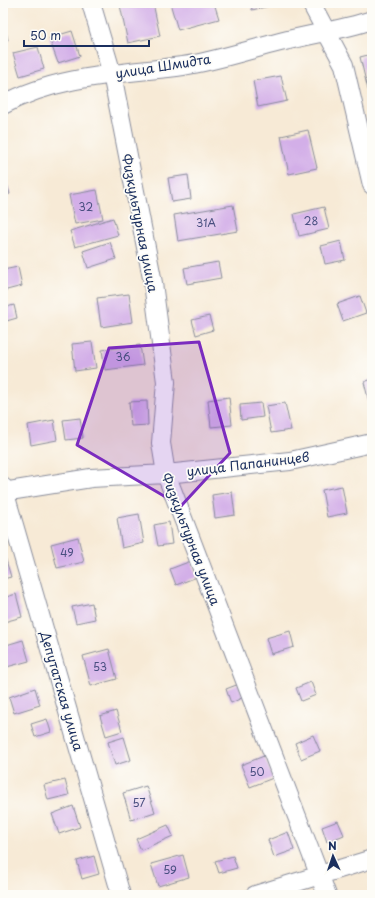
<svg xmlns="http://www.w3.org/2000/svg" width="375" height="898" font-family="'Playpen Sans',sans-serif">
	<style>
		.building { fill: #d3afe8 }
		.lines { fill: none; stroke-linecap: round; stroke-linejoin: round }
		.minor-casing { stroke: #898c9a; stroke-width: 20 }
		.minor { stroke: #fff; stroke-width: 18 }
		.marked { fill: #7b2cbf; fill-opacity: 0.2; stroke: #7b2cbf; stroke-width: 3; stroke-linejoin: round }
		.labels { text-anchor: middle; stroke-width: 3.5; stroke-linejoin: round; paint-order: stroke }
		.number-label { font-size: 11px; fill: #494f80 }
		.street-label { font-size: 13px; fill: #1b2f5e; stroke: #fdfcf7 }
	</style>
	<rect width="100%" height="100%" fill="#fdfcf7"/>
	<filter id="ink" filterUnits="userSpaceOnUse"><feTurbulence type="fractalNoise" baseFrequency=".025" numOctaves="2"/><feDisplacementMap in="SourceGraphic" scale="8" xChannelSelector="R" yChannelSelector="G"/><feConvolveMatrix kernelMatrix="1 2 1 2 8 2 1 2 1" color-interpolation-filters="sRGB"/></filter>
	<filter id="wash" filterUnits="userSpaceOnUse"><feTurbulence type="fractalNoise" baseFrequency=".012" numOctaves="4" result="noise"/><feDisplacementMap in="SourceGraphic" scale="16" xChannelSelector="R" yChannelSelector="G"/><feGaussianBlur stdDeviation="0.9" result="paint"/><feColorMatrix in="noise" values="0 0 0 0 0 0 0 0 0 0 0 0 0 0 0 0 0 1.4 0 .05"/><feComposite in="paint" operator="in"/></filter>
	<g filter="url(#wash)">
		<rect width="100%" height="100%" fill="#f7ead6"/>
		<g id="blocks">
			<path class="building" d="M 130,3 L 153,3 L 160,36 L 128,43 L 120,5 Z
				M 170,3 L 214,3 L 219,19 L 178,30 Z
				M 251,3 L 274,3 L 274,5 L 252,10 Z
				M 3,20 L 8,40 L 3,41 Z
				M 72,31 L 80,56 L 58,63 L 49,38 Z
				M 38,47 L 44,69 L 20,76 L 13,53 Z
				M 372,54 L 372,89 L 368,90 L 360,57 Z
				M 281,76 L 287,101 L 258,107 L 253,81 Z
				M 308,130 L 317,168 L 289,174 L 281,136 Z
				M 3,171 L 10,194 L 3,196 Z
				M 188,175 L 191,199 L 172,202 L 168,178 Z
				M 97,190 L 103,219 L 75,224 L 69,195 Z
				M 233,205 L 238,231 L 178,241 L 174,215 Z
				M 324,207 L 329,229 L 299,236 L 294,214 Z
				M 113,218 L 118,235 L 75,247 L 70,231 Z
				M 341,241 L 345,260 L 325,264 L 321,246 Z
				M 110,242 L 116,259 L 88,268 L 83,251 Z
				M 218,262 L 221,278 L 187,284 L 184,268 Z
				M 18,267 L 22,286 L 3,291 L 3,270 Z
				M 129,294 L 133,322 L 101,327 L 97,298 Z
				M 360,296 L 366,313 L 343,321 L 337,304 Z
				M 14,305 L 17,318 L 3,322 L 3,308 Z
				M 209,316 L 213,330 L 196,335 L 192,320 Z
				M 92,342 L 96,368 L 75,371 L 72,344 Z
				M 140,345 L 143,365 L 105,370 L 102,350 Z
				M 372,379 L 372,401 L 369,402 L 364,382 Z
				M 229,397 L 232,425 L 211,427 L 208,400 Z
				M 147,401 L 148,425 L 131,426 L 129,402 Z
				M 261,403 L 263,417 L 241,420 L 240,405 Z
				M 285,403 L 291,430 L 271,433 L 266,406 Z
				M 80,418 L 83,438 L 66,440 L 63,420 Z
				M 54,420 L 57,440 L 31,445 L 28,425 Z
				M 342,486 L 347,513 L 327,517 L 322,490 Z
				M 232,492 L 235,515 L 215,518 L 212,495 Z
				M 139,514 L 144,543 L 122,548 L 117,518 Z
				M 169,522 L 172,544 L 158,546 L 154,525 Z
				M 78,537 L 84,562 L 57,568 L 51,544 Z
				M 3,550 L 11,577 L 3,579 Z
				M 191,561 L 197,577 L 176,585 L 170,569 Z
				M 16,594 L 22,617 L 4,622 L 3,598 Z
				M 92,603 L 95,619 L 76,623 L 72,607 Z
				M 290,631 L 294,647 L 271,654 L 266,638 Z
				M 23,640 L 29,661 L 3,668 L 3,646 Z
				M 109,649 L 117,679 L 91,686 L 83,656 Z
				M 311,682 L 316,695 L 301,701 L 296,688 Z
				M 239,684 L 244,697 L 231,703 L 226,689 Z
				M 35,688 L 40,705 L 14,713 L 9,697 Z
				M 116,711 L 122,731 L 106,736 L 100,716 Z
				M 47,719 L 51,732 L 35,737 L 31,724 Z
				M 313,735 L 320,751 L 301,759 L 295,743 Z
				M 124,737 L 131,760 L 115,765 L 108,742 Z
				M 264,756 L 273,778 L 250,787 L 241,765 Z
				M 65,780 L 69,795 L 48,800 L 44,785 Z
				M 146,786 L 155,812 L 131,820 L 123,793 Z
				M 73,806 L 80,827 L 59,834 L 52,814 Z
				M 338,821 L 344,835 L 327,842 L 322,827 Z
				M 168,825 L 173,836 L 141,850 L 136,839 Z
				M 288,832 L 294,850 L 274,857 L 268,840 Z
				M 183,855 L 189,877 L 158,886 L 151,864 Z
				M 94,856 L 99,874 L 82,879 L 77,861 Z
				M 233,856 L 237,868 L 219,873 L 215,861 Z"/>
		</g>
	</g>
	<g filter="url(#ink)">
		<use href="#blocks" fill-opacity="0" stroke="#898c9a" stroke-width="1"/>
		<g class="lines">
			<g class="minor-casing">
				<path id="minor" d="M 91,3 L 112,74 L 153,283 L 166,382 L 161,443 L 166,474 L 327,895
					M 311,3 L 344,65 L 372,185
					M 3,105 C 57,75 123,74 183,66 C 216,61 248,50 280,42 C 311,34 342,30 372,20
					M 3,487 L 121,895
					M 3,492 L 91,478 L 166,474 L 290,461 L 372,443
					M 255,895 L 372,859"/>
			</g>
			<use href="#minor" class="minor"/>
		</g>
	</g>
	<path class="marked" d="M 199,342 L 230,453 L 181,506 L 77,445 L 109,348 Z"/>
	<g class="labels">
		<g class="number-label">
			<text x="86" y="211">32</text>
			<text x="311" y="225">28</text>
			<text x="206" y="227">31А</text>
			<text x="123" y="361">36</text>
			<text x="67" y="557">49</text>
			<text x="100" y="671">53</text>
			<text x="257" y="776">50</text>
			<text x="139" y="807">57</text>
			<text x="170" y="874">59</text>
		</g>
		<g class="street-label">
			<text transform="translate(163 66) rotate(-9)" y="5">улица Шмидта</text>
			<text transform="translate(140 223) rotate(79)" y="5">Физкультурная улица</text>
			<text transform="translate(248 464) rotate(-7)" y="5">улица Папанинцев</text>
			<text transform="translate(191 539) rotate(69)" y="5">Физкультурная улица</text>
			<text transform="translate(62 691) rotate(74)" y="5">Депутатская улица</text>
		</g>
	</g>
	<rect width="375" height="898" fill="none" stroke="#fdfcf7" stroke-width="16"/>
	<g transform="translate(333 856) rotate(357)" stroke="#fdfcf7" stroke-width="3" paint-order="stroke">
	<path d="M0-3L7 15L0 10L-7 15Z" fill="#1b2f5e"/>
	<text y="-6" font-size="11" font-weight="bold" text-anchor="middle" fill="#1b2f5e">N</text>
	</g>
	<path d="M24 40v6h125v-6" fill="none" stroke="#1b2f5e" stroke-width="2"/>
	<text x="30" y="40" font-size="12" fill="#1b2f5e" stroke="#fdfcf7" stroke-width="3" paint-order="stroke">50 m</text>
</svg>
